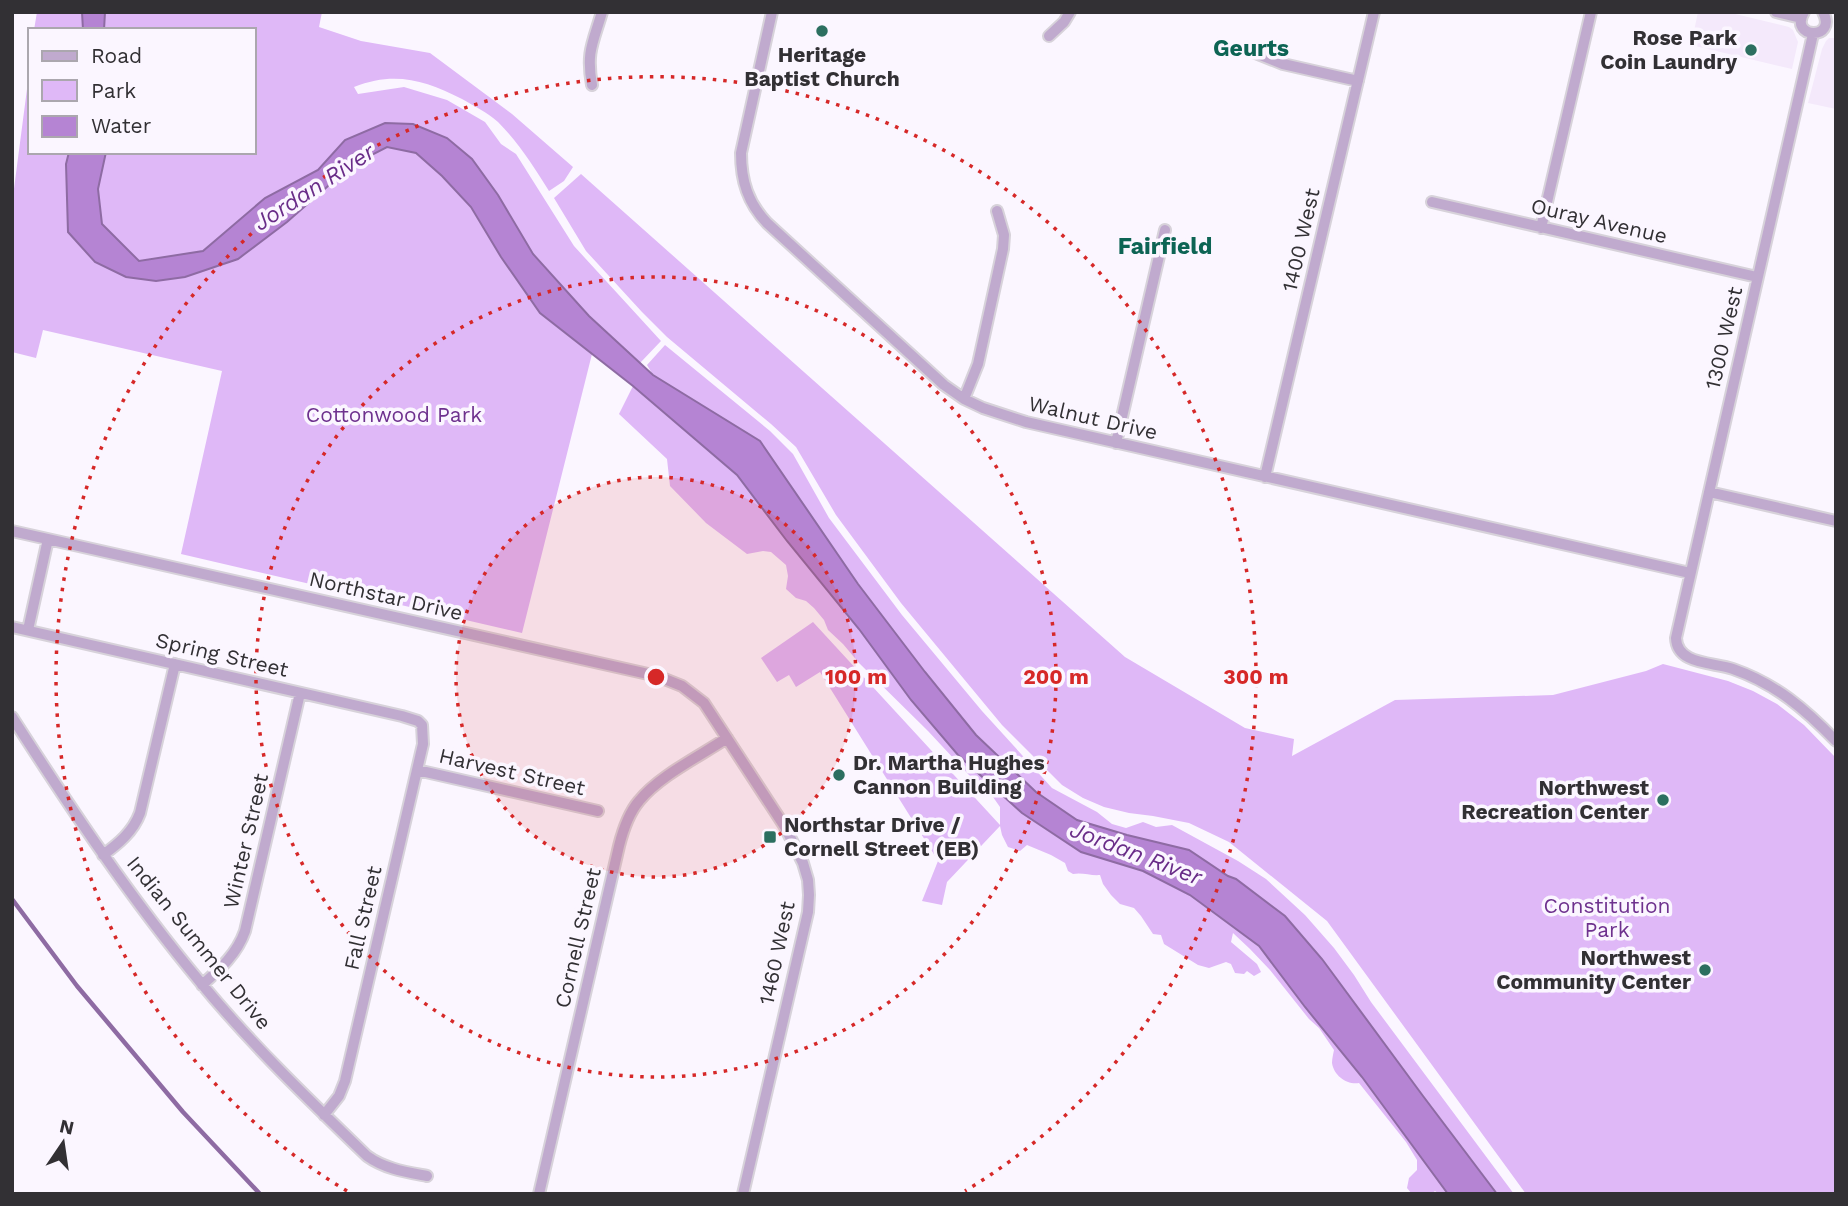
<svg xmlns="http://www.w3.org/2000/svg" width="1848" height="1206" font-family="'Work Sans',sans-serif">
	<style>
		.built { fill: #f4e9fb }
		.green { fill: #dfb8f7 }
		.water { fill: #b584d3; stroke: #8e6ba3; stroke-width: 2 }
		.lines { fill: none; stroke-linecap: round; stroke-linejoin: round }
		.stream { stroke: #8e6ba3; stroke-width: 4.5 }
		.minor-casing { stroke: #d7d2da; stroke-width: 14 }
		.minor { stroke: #c0aace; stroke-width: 10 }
		.ring { fill: none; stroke: #d62828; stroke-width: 3.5; stroke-dasharray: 3.5 7 }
		.poi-dot { fill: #2c6f60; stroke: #fbf6ff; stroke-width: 2.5 }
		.labels { text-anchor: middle; stroke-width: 7; stroke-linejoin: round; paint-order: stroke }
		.poi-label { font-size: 21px; font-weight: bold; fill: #323034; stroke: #fbf6ff; text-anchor: end }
		.street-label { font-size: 21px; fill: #323034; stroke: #fbf6ff }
		.park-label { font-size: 21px; fill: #6e318e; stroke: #fbf6ff }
		.neighbourhood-label { font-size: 23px; font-weight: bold; fill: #0d6454; stroke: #fbf6ff }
		.water-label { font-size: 23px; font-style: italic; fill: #692c88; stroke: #fbf6ff }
		.centre { fill: #d62828; stroke: #fbf6ff; stroke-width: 3.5 }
		.ring-label { font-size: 21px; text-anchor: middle; font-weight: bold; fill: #d62828; stroke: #fbf6ff; stroke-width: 7; stroke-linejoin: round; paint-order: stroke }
	</style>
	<rect width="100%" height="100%" fill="#fbf6ff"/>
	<path class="built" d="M 1698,12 L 1727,12 L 1789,27 L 1793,30 L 1798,42 L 1792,69 L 1691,45 Z
		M 1829,38 L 1836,38 L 1836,109 L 1808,103 L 1822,49 L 1826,41 Z"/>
	<path class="green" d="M 37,12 L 322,12 L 319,27 L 361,41 L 430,53 L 512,114 L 573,167 L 564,181 L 549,191 C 534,167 518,142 498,122 C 487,112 474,106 462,99 C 425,80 394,71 354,87 L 358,94 L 404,87 L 447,100 L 485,122 L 501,144 L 516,154 L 574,246 L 661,341 L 640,363 L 589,316 L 533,254 L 498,195 L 472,159 L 387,147 L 416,153 L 442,176 L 471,207 L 538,311 L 592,354 L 522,633 L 181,554 L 222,371 L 43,330 L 36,358 L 12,352 L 12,204 L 30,66 L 30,152 L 254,152 L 254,30 L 34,30 Z
		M 581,174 L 1125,657 L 1245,728 L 1294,739 L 1292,756 L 1395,700 L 1553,695 L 1646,671 L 1663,664 L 1728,681 L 1753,691 L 1777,704 L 1804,725 L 1836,758 L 1836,1194 L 1526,1194 L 1327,921 L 1229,842 L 1189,823 L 1153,816 L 1129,813 L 1104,807 L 1083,798 L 1062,785 L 1002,725 L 901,603 L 836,515 L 796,447 L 771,424 L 667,337 L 642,312 L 586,251 L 554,198 Z
		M 665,345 L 770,431 L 793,454 L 829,518 L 902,615 L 982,711 L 1052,788 L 1097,812 L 1112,824 L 1126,828 L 1143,822 L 1156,827 L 1172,825 L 1238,861 L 1266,879 L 1305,915 L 1334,948 L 1354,975 L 1371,1002 L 1514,1194 L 1497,1194 L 1423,1096 L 1322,959 L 1285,916 L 1236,879 L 1127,835 L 1077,820 L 1036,792 L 976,735 L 925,672 L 858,584 L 761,443 L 653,375 L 647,365 Z
		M 633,386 L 737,475 L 787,541 L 859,629 L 912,700 L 958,755 L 1022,813 L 1081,852 L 1143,871 L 1190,895 L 1259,946 L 1305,1007 L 1362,1077 L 1449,1194 L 1439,1194 L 1435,1191 L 1431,1194 L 1412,1194 L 1407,1188 L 1409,1178 L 1417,1170 L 1417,1160 L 1406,1142 L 1359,1083 C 1347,1085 1334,1076 1332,1063 C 1332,1059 1333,1055 1334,1050 L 1319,1028 L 1309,1019 L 1270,970 L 1250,949 L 1233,933 L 1231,942 L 1257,964 L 1261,972 L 1254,976 L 1247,971 L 1244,974 L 1235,973 L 1231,964 L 1226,962 L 1209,968 L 1198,965 L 1164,944 L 1161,935 L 1153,934 L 1141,916 L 1134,908 L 1120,904 L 1111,895 L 1103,884 L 1100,875 C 1091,876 1082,872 1073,874 L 1068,871 L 1065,863 L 1051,855 L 1027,845 L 1020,851 L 1008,847 L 1002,835 L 1000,826 L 947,882 L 942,905 L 922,901 L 938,861 L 820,672 L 796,687 L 789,675 L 777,682 L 761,658 L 813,622 L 1000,825 L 1000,807 L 993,797 L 969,775 L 928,731 L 859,663 L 843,644 L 828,630 L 824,620 L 814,608 L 806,601 L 796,598 L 786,589 L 788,576 L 786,565 L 771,552 L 763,551 L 747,554 L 706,523 L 670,486 L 667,459 L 619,414 Z"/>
	<path class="water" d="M 82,12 L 105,12 L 104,30 L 83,30 Z
		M 385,123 L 413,124 L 447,138 L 472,159 L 498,195 L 533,254 L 589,316 L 653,375 L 760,441 L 858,584 L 925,672 L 976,735 L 1036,792 L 1077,820 L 1127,835 L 1189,850 L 1228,876 L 1236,879 L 1285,916 L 1322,959 L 1423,1096 L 1497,1194 L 1448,1194 L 1362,1077 L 1305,1007 L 1259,946 L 1190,895 L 1143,871 L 1081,852 L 1022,813 L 958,755 L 911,700 L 859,629 L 787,541 L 737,475 L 633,386 L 540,313 L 501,257 L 471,207 L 442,176 L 416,153 L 387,147 L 352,165 L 287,222 L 238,259 L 185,277 L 156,281 L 126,277 L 95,262 L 68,232 L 66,164 L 69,152 L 106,152 L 98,189 L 102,224 L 139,261 L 203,251 L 265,198 L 318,170 L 345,140 Z"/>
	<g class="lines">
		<path class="stream" d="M 12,899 L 77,986 L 183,1112 L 260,1194"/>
		<g class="minor-casing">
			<path id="minor" d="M 772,12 L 741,153 C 741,181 748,203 767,223 L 944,385 L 964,399 L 983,408 L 1026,422 L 1690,573
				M 1776,12 L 1801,18
				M 1804,12 C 1788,39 1838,41 1823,12
				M 1813,34 L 1676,638 C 1677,665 1713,662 1733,669 C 1776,684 1805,709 1836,741
				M 1049,36 L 1064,22 L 1070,12
				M 1248,50 L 1283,64 L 1358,81
				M 592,85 C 586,52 593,43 602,12
				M 1432,202 L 1757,277
				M 1541,228 L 1591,12
				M 964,399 L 978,364 L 1003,249 L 1004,235 L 997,211
				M 1116,443 L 1165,230
				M 1265,477 L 1374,12
				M 1709,492 L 1836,521
				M 12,531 L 657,676 L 682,686 L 704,703 L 785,827 L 803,863 L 808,880 L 809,895 L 808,912 L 743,1194
				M 12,627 L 402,716 L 418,721 L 422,725 L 423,744 L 345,1081 L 339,1096 L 324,1115
				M 28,630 L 48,539
				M 12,717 C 71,809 131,899 201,983 C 251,1044 310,1101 367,1156 C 385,1169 406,1172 427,1176
				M 417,770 L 598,811
				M 103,855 C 118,844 133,832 140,813 L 175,664
				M 202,985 C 220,969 237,954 245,931 L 300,693
				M 539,1194 L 619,846 C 623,830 628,814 639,801 C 659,776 700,756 727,738"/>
		</g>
		<use href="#minor" class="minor"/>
	</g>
	<circle cx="656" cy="677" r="200" fill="#d62828" fill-opacity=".12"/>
	<g class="ring">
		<circle cx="656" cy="677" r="200"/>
		<circle cx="656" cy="677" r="400"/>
		<path d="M347 1191A600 600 0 1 1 965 1191"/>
	</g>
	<g class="poi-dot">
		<circle cx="822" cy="31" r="7"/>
		<circle cx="1751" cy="50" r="7"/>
		<circle cx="839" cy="775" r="7"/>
		<circle cx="1663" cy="800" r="7"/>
		<rect x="763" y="830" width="14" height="14" rx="3.5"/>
		<circle cx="1705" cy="970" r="7"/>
	</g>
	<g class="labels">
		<g class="poi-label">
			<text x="1737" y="45">Rose Park<tspan x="1737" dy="24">Coin Laundry</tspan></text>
			<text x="822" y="62" text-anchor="middle">Heritage<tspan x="822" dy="24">Baptist Church</tspan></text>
			<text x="853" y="770" text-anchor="start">Dr. Martha Hughes<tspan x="853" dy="24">Cannon Building</tspan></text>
			<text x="1649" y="795">Northwest<tspan x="1649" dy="24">Recreation Center</tspan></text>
			<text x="784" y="832" text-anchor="start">Northstar Drive /<tspan x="784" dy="24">Cornell Street (EB)</tspan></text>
			<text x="1691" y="965">Northwest<tspan x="1691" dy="24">Community Center</tspan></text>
		</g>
		<g class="street-label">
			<text transform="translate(1599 221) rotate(13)" y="7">Ouray Avenue</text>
			<text transform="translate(1301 240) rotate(-77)" y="7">1400 West</text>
			<text transform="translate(1724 338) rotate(-77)" y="7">1300 West</text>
			<text transform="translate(1093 418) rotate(13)" y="7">Walnut Drive</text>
			<text transform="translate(386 596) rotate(13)" y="7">Northstar Drive</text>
			<text transform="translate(222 655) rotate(13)" y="7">Spring Street</text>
			<text transform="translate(512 772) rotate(13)" y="7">Harvest Street</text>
			<text transform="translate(246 841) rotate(-77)" y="7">Winter Street</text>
			<text transform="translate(363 918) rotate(-77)" y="7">Fall Street</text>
			<text transform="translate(578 938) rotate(-77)" y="7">Cornell Street</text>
			<text transform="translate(199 943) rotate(51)" y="7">Indian Summer Drive</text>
			<text transform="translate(777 953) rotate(-78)" y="7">1460 West</text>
		</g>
		<g class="park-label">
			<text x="394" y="422">Cottonwood Park</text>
			<text x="1607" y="913">Constitution<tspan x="1607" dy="24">Park</tspan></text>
		</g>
		<g class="neighbourhood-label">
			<text x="1251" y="56">Geurts</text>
			<text x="1165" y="254">Fairfield</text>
		</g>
		<g class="water-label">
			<text transform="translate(314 187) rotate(-33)" y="8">Jordan River</text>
			<text transform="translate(1136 853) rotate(21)" y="8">Jordan River</text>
		</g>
	</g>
	<circle cx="656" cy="677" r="10" class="centre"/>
	<g class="ring-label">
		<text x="856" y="684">100 m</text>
		<text x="1056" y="684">200 m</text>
		<text x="1256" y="684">300 m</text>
	</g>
	<rect width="1848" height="1206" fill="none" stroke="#323034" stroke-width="28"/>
	<rect x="28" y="28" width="228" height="126" fill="#fbf6ff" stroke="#aba7ae" stroke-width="2"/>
	<rect x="42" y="51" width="35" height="10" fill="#c0aace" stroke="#aba7ae" stroke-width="2"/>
	<text x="91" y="63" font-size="21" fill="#323034">Road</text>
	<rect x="42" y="80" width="35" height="21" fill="#dfb8f7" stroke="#aba7ae" stroke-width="2"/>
	<text x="91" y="98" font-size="21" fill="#323034">Park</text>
	<rect x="42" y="116" width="35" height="21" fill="#b584d3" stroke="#aba7ae" stroke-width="2"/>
	<text x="91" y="133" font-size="21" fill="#323034">Water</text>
	<g transform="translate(63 1143) rotate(13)" stroke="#fbf6ff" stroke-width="5" paint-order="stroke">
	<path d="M0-5L12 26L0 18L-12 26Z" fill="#323034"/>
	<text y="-10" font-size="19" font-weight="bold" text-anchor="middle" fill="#323034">N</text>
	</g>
</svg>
